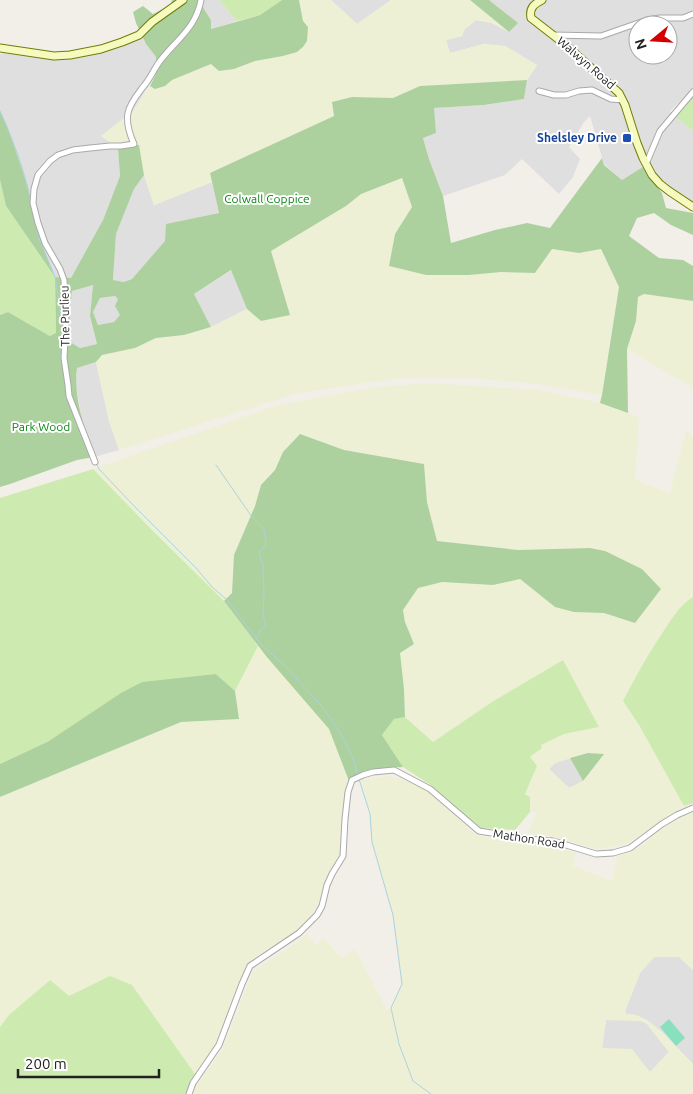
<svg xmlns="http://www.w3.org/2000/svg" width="693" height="1094" font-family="Ubuntu,sans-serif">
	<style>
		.residential { fill: #e0dfdf; fill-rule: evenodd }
		.farmland { fill: #eef0d5; fill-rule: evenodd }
		.grass { fill: #cdebb0 }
		.forest { fill: #add19e; fill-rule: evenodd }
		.pitch { fill: #88e0be }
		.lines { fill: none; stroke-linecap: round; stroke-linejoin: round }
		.stream { stroke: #aad3df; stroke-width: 1 }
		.street-casing { stroke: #a9a9a9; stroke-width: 7 }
		.secondary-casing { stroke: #707d05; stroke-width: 9 }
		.street { stroke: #fff; stroke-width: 5 }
		.secondary { stroke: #f7fabf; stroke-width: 7 }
		.transit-dot { fill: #1a4fb4; stroke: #fff; stroke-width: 2 }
		.labels { text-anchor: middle; stroke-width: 4; stroke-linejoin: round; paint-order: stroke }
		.street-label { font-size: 12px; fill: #222; stroke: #fff }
		.transit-label { font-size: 12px; font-weight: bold; fill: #164399; stroke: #fff; text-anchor: end }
		.park-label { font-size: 12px; fill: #0c8416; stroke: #fff }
	</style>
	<rect width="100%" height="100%" fill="#f2efe9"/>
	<path class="residential" d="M 201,0 L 219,0 L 237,21 L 211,29 L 211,20 L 204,9 Z
		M 331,0 L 391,0 L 357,24 Z
		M 489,0 L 693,0 L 693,96 L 689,93 L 670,111 L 693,131 L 693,204 L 663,185 L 649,164 L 622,180 L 604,164 L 590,116 L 584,122 L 569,147 L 580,159 L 573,177 L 559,194 L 522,159 L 505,175 L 443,196 L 429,159 L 423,138 L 436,133 L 433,108 L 484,105 L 524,99 L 527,80 L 537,65 L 505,46 L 484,44 L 450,53 L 446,40 L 462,36 L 464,30 L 476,20 L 492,23 L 509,32 L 517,23 ZM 638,25 L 668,25 L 668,55 L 638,55 Z
		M 142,36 L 146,44 L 156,57 L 156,74 L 133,111 L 102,136 L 118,149 L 120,176 L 103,220 L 71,278 L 55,277 L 39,238 L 33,214 L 28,187 L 8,128 L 0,111 L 0,54 L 5,53 L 59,60 L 95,54 L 123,46 Z
		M 144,175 L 154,205 L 212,182 L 219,213 L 167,224 L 166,241 L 132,279 L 124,282 L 113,280 L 116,234 L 134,189 Z
		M 232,270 L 247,309 L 211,327 L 194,294 Z
		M 93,284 L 90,316 L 97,344 L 80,348 L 67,340 L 72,290 Z
		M 115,296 L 119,299 L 121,315 L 114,322 L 98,325 L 93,312 L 100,298 Z
		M 96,362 L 109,421 L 119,450 L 94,457 L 82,420 L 76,385 L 77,368 Z
		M 570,758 L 583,781 L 569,788 L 549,769 L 555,763 Z
		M 654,957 L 679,957 L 693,970 L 693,1064 L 663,1033 L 647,1020 L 636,1015 L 626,1014 L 625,1011 L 640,973 Z
		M 606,1019 L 641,1021 L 647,1024 L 669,1052 L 650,1072 L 602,1049 Z"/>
	<path class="farmland" d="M 299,0 L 331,0 L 357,24 L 391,0 L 470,0 L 509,32 L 492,23 L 476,20 L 464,30 L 462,36 L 446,40 L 450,53 L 484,44 L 505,46 L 537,65 L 527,80 L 420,86 L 393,98 L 352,97 L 332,102 L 334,116 L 210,173 L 212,182 L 154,205 L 144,175 L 139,145 L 118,149 L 111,143 L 101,136 L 133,111 L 150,86 L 155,89 L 165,86 L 172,80 L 211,64 L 234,69 L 255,61 L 283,56 L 297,52 L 303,47 L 307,41 L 307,27 L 303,21 Z
		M 402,178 L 412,207 L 395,234 L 389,266 L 426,275 L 469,275 L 501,271 L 535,273 L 552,249 L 579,253 L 601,249 L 619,287 L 602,395 L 529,383 L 469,378 L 400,378 L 358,384 L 295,394 L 119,450 L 109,421 L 96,362 L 102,355 L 135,348 L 156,338 L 184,335 L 211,327 L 247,309 L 261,321 L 290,314 L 271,251 L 346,206 L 361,194 Z
		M 644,294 L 693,301 L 693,386 L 686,384 L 627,349 L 636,321 L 638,298 Z
		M 427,383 L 538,390 L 600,403 L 639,417 L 635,480 L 670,493 L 686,431 L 693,436 L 693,597 L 687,601 L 673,618 L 646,657 L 623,701 L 639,725 L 684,806 L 627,844 L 597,849 L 547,835 L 527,834 L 537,812 L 530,812 L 530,797 L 525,795 L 537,766 L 530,758 L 542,748 L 541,745 L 564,734 L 599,727 L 492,702 L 433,742 L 405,717 L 404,689 L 399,653 L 414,644 L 405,622 L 403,610 L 418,588 L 442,582 L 493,585 L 520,579 L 541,596 L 574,612 L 604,613 L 635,623 L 590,548 L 518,550 L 437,541 L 427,502 L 424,464 L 344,450 L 300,434 L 283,452 L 275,470 L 261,485 L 255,506 L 234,555 L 232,593 L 224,601 L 152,530 L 93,469 L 277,405 L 378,387 ZM 588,753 L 603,754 L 583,781 L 569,788 L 549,769 L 555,763 Z
		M 258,646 L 329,729 L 349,781 L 342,812 L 340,854 L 327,877 L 317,906 L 310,917 L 297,932 L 260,953 L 247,965 L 215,1046 L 195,1074 L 132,985 L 69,996 L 49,980 L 10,1015 L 0,1027 L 0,797 L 181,722 L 239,719 L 235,691 Z
		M 389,776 L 404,780 L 430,792 L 475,834 L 490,838 L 550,845 L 576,853 L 573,866 L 612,881 L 617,857 L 644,845 L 652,836 L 688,813 L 693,811 L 693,970 L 679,957 L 654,957 L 640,973 L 625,1011 L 626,1014 L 636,1015 L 647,1020 L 663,1033 L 693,1064 L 693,1094 L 194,1094 L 195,1087 L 222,1050 L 253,971 L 289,948 L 307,934 L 317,946 L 323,938 L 342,958 L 355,949 L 387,1010 L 391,1007 L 402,984 L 398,951 L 393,915 L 372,842 L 370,814 L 361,780 ZM 606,1020 L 641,1021 L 647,1024 L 669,1052 L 650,1072 L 632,1049 L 602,1048 Z"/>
	<path class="grass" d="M 219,0 L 282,0 L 260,15 L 237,21 Z
		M 693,97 L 693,131 L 676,117 Z
		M 0,180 L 6,206 L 55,277 L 56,334 L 50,336 L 8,312 L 0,315 Z
		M 93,469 L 152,530 L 224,601 L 258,646 L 235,691 L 216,674 L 49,741 L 0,764 L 0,498 Z
		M 693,597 L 693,803 L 684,806 L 639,725 L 623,701 C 636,676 649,652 665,629 C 672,618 681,604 693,597 Z
		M 563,660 L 599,727 L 564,734 L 541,745 L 542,748 L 530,757 L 537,766 L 525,794 L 530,797 L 530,812 L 515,830 L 479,828 L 429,784 L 403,767 L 382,735 L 394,718 L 405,717 L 433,742 L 492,702 Z
		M 110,976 L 132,985 L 195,1074 L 186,1094 L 0,1094 L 0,1027 L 9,1015 L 50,980 L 69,996 Z"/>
	<path class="forest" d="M 172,0 L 201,0 L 204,9 L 211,20 L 211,29 L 260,15 L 282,0 L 299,0 L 303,21 L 308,27 L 307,41 L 303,47 L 297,52 L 283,56 L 255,61 L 234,69 L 219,71 L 211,64 L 172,80 L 165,86 L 155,89 L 150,86 L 156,74 L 156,57 L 146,44 L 136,23 L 133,12 L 143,6 L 153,14 L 171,5 Z
		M 470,0 L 489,0 L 518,23 L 509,32 Z
		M 527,80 L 524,99 L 484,105 L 434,108 L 436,133 L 423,138 L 429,159 L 443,196 L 451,243 L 495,230 L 527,223 L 550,228 L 602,158 L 604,165 L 622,180 L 643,167 L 662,193 L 666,208 L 693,213 L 693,235 L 671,225 L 654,213 L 637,218 L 629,236 L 659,258 L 683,260 L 693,266 L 693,301 L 644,294 L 638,297 L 636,321 L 627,349 L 628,413 L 600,403 L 602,395 L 619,287 L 601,249 L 579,253 L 552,249 L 535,273 L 501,272 L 469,275 L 426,275 L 389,266 L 395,234 L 412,207 L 402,178 L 361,194 L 346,206 L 271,251 L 290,315 L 261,321 L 247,309 L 231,270 L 194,294 L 211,327 L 184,335 L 156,338 L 135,348 L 102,355 L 96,362 L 77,368 C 73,397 85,430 94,457 L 77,460 L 10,484 L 0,487 L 0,315 L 8,312 L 50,336 L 56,333 L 55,277 L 6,206 L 0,180 L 0,111 L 8,128 L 28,187 L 33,214 L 39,238 L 55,277 L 71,278 L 103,220 L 120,176 L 118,149 L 139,145 L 144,175 L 134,189 L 116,234 L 113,280 L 124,282 L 132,279 L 165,241 L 166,224 L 219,213 L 210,173 L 334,116 L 332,102 L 352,97 L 393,98 L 420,86 ZM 93,285 L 90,316 L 97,344 L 80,348 L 67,340 L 72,291 ZM 115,296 L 118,299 L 115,306 L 120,315 L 114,322 L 98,325 L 93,312 L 100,298 Z
		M 300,434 L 344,450 L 424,464 L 427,502 L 437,541 L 518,550 L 590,548 L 605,551 L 642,569 L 661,589 L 635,623 L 604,613 L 574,612 L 555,607 L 520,579 L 493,585 L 442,582 L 418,588 L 403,610 L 405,622 L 414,644 L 400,653 L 404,689 L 405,717 L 394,719 L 382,735 L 403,767 C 384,768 364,767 349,781 L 329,729 L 266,656 L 224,601 L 232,593 L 234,555 L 255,506 L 261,485 L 275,470 L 283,452 Z
		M 216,674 L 235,691 L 239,719 L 181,722 L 0,797 L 0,764 L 49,741 L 121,693 L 142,682 Z
		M 588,753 L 604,754 L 583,781 L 570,758 Z"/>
	<path class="pitch" d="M 669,1019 L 685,1038 L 676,1046 L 660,1027 Z"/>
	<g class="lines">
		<path class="stream" d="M 0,111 C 13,140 25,171 31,203
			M 31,207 L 39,238 L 55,277 L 62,321 L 61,358 L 62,363
			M 71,393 L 74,401
			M 96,463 L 99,469 L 134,506 L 196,568 L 212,587 L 226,599 L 261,644 L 287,668 L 325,710 L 342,736 L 354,761 L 358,776
			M 216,465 L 252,517 L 264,529 L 266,544 L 259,553 L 263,566 L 264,594 L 263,615 L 266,625 L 260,630 L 257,638
			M 359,779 L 370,814 L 372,842 L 393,915 L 402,984 L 391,1008 L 399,1044 L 413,1081 L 431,1094"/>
		<g class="street-casing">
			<path id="street" d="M 553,35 L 601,36 L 647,20 L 660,18 L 683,18 L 693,14
				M 539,91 L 554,95 L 566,95 L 579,91 L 592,90 L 611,99 L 623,100
				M 646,164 L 660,131 L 693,92
				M 95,462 L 69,396 L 68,385 L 64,358 L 66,321 L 64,280 L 60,269 L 45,243 L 38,223 L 33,203 L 34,189 L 38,175 L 50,161 L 58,155 L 73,150 L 90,148 L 110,146 L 121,146 L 134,144 C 130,135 126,123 128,113 C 130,103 137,95 143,87 C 150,79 154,69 160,61 C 176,40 196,28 201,0
				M 189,1094 L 193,1083 L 219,1045 L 242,984 L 250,966 L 299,933 L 317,915 L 322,906 L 327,885 L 332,874 L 343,856 L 345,819 L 348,792 L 352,780 L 363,775 L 373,772 L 394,770 L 430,789 L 479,831 L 529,839 L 553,841 L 596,854 L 613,853 L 630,848 L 662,824 L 677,815 L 693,808"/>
		</g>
		<g class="secondary-casing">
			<path id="secondary" d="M 542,0 C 534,4 529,8 531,18 L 567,46 L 619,93 L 625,105 L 637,143 L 643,158 L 652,175 L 660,184 L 669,191 L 693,207
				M 0,48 L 54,56 L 70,55 L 101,49 L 122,42 L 139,35 L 152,22 L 183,0"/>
		</g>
		<use href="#street" class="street"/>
		<use href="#secondary" class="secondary"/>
	</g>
	<rect class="transit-dot" x="622" y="133" width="10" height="10" rx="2.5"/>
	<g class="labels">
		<g class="street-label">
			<text transform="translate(586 63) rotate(41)" y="4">Walwyn Road</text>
			<text transform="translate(65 316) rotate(-91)" y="4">The Purlieu</text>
			<text transform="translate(529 839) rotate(9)" y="4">Mathon Road</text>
		</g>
		<g class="transit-label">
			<text x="617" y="142">Shelsley Drive</text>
		</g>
		<g class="park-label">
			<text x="267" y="203">Colwall Coppice</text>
			<text x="41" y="431">Park Wood</text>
		</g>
	</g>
	<g transform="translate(653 40) rotate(252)"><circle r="24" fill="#ffffff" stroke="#a7a7a7"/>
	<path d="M0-4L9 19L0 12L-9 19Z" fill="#d40000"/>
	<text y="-8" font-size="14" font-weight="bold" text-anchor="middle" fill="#222222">N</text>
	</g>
	<path d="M18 1069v8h141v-8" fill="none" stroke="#222222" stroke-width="2.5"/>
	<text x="25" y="1069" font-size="15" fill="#222222" stroke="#ffffff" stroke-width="4" paint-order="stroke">200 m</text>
</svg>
